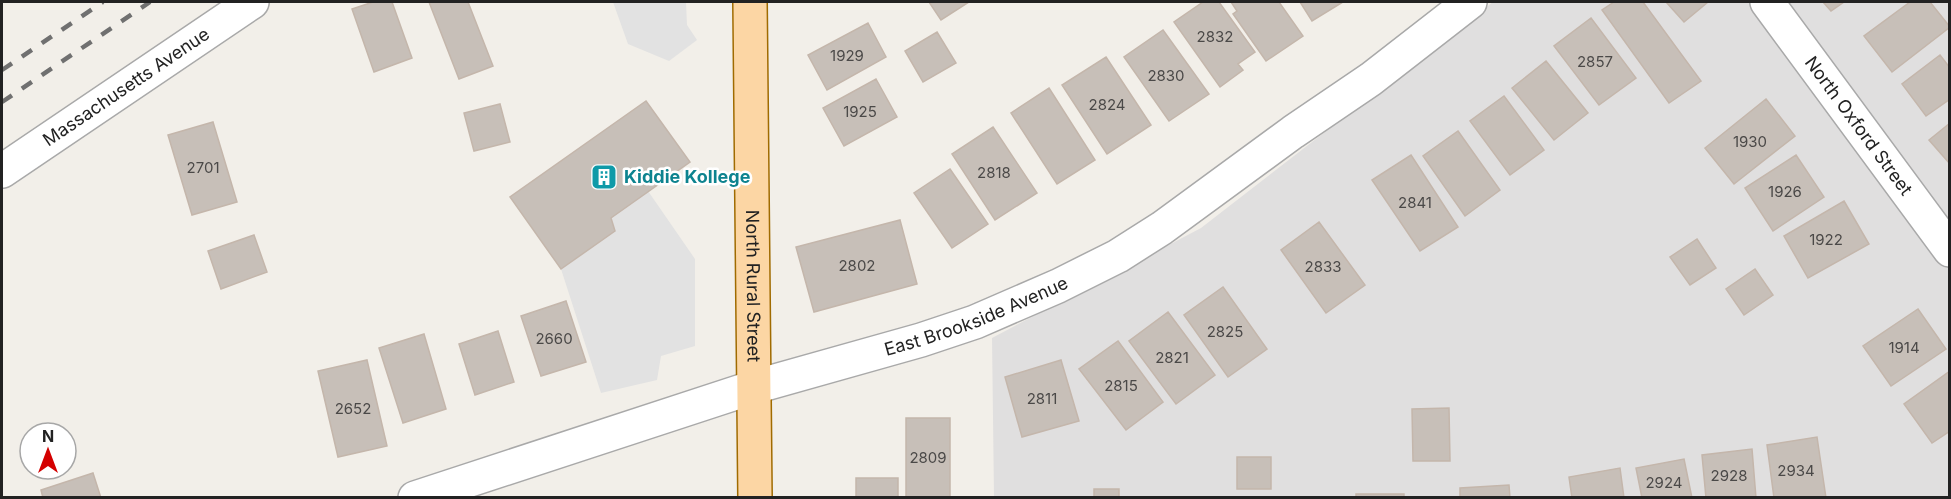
<svg xmlns="http://www.w3.org/2000/svg" width="1951" height="499" font-family="Inter,sans-serif">
	<style>
		.residential { fill: #e0dfdf }
		.parking { fill: #e2e2e2 }
		.building { fill: #c7bfb8; stroke: #c4b6ab; stroke-width: 1.5 }
		.lines { fill: none; stroke-linecap: round; stroke-linejoin: round }
		.minor-casing { stroke: #a9a9a9; stroke-width: 36 }
		.major-casing { stroke: #a06b00; stroke-width: 36 }
		.minor { stroke: #fff; stroke-width: 33 }
		.major { stroke: #fcd6a4; stroke-width: 33 }
		.rail { stroke: #707070; stroke-width: 4.5; stroke-dasharray: 12 12; stroke-linecap: butt }
		.labels { text-anchor: middle; stroke-width: 5; stroke-linejoin: round; paint-order: stroke }
		.number-label { font-size: 15px; fill: #4b4948 }
		.street-label { font-size: 18px; fill: #222; stroke: #fff }
		.culture-label { font-size: 18px; font-weight: bold; fill: #0d838f; stroke: #fff; text-anchor: start }
	</style>
	<rect width="100%" height="100%" fill="#f2efe9"/>
	<path class="residential" d="M 1493,2 L 1949,2 L 1949,497 L 994,497 L 992,338 L 1201,228 Z"/>
	<path class="parking" d="M 613,2 L 686,2 L 687,25 L 697,40 L 669,61 L 628,44 Z
		M 648,191 L 695,259 L 695,346 L 661,356 L 657,380 L 601,393 L 561,269 L 615,231 L 611,218 Z"/>
	<path class="building" d="M 373,2 L 392,2 L 412,58 L 374,72 L 352,9 Z
		M 429,2 L 468,2 L 493,66 L 459,79 Z
		M 929,2 L 969,2 L 941,20 Z
		M 1203,2 L 1219,2 L 1255,52 L 1238,64 L 1243,70 L 1220,87 L 1174,22 Z
		M 1231,2 L 1279,2 L 1303,36 L 1266,61 L 1233,14 L 1237,11 Z
		M 1300,2 L 1343,2 L 1312,21 Z
		M 1614,2 L 1643,2 L 1701,81 L 1669,103 L 1602,10 Z
		M 1666,2 L 1708,2 L 1684,22 Z
		M 1823,2 L 1844,2 L 1831,11 Z
		M 1910,2 L 1930,2 L 1950,27 L 1892,72 L 1864,36 Z
		M 1591,18 L 1636,78 L 1599,105 L 1554,46 Z
		M 868,23 L 886,57 L 827,90 L 808,55 Z
		M 1163,30 L 1209,94 L 1169,121 L 1124,57 Z
		M 937,32 L 956,63 L 923,82 L 905,51 Z
		M 1940,55 L 1950,68 L 1950,99 L 1926,116 L 1902,84 Z
		M 1106,57 L 1151,125 L 1107,154 L 1062,85 Z
		M 1546,61 L 1588,113 L 1554,140 L 1512,88 Z
		M 876,79 L 897,117 L 844,146 L 823,108 Z
		M 1049,88 L 1095,160 L 1057,184 L 1011,113 Z
		M 1504,96 L 1544,150 L 1510,175 L 1470,121 Z
		M 1766,99 L 1795,136 L 1734,184 L 1705,148 Z
		M 646,101 L 690,162 L 611,218 L 615,231 L 561,269 L 510,197 Z
		M 500,104 L 510,142 L 474,151 L 464,113 Z
		M 213,122 L 237,202 L 192,215 L 168,135 Z
		M 1950,123 L 1950,164 L 1929,140 Z
		M 993,127 L 1037,193 L 995,220 L 952,154 Z
		M 1458,131 L 1500,190 L 1465,216 L 1423,156 Z
		M 1411,155 L 1458,227 L 1420,251 L 1372,180 Z
		M 1796,155 L 1824,197 L 1773,231 L 1745,188 Z
		M 950,169 L 988,224 L 952,248 L 914,193 Z
		M 1844,201 L 1869,244 L 1808,278 L 1784,236 Z
		M 900,220 L 917,284 L 814,312 L 796,247 Z
		M 1319,222 L 1365,285 L 1326,313 L 1281,250 Z
		M 254,235 L 267,272 L 221,289 L 208,251 Z
		M 1697,239 L 1716,268 L 1690,285 L 1670,257 Z
		M 1755,269 L 1773,295 L 1744,315 L 1726,289 Z
		M 1223,287 L 1267,349 L 1228,377 L 1184,315 Z
		M 566,301 L 586,362 L 541,376 L 521,316 Z
		M 1918,309 L 1946,349 L 1891,386 L 1863,346 Z
		M 1168,312 L 1215,375 L 1176,404 L 1129,341 Z
		M 498,331 L 514,382 L 475,395 L 459,344 Z
		M 424,334 L 446,409 L 403,423 L 379,348 Z
		M 1118,341 L 1163,402 L 1126,430 L 1079,369 Z
		M 367,360 L 387,446 L 338,457 L 318,371 Z
		M 1061,360 L 1079,421 L 1022,437 L 1005,377 Z
		M 1950,371 L 1950,431 L 1932,443 L 1904,404 Z
		M 1449,408 L 1450,461 L 1413,461 L 1412,409 Z
		M 906,418 L 950,418 L 950,498 L 906,498 Z
		M 1817,437 L 1826,498 L 1774,498 L 1767,445 Z
		M 1752,449 L 1756,498 L 1706,498 L 1702,455 Z
		M 1237,457 L 1271,457 L 1271,489 L 1237,489 Z
		M 1684,459 L 1692,498 L 1642,498 L 1636,468 Z
		M 1620,468 L 1624,498 L 1572,498 L 1569,477 Z
		M 93,473 L 101,498 L 43,498 L 41,490 Z
		M 856,478 L 898,478 L 898,498 L 856,498 Z
		M 1509,485 L 1510,498 L 1460,498 L 1460,488 Z
		M 1094,489 L 1119,489 L 1119,498 L 1094,498 Z
		M 1356,494 L 1404,494 L 1404,498 L 1356,498 Z"/>
	<g class="lines">
		<g class="minor-casing">
			<g id="minor">
				<path id="s1" d="M 1767,2 L 1950,250"/>
				<path id="s2" d="M 2,171 L 252,2"/>
				<path id="s3" d="M 415,498 L 754,387 L 921,340 L 975,322 L 1058,286 L 1118,256 L 1162,228 L 1293,132 L 1371,79 L 1470,2"/>
			</g>
		</g>
		<g class="major-casing">
			<g id="major">
				<path id="s4" d="M 750,2 L 755,498"/>
			</g>
		</g>
		<use href="#minor" class="minor"/>
		<use href="#major" class="major"/>
		<path class="rail" d="M 2,70 L 103,2
			M 2,102 L 150,2"/>
	</g>
	<defs>
		<g id="building-square" transform="scale(1.35)"><rect x="-9" y="-9" width="18" height="18" rx="4" fill="#0f9aa8" stroke="#fff"/><path d="M-4-6H4V6H1V3H-1V6H-4ZM-2.5-4.3h1.7v1.8h-1.7ZM.8-4.3h1.7v1.8H.8ZM-2.5-1h1.7V.8h-1.7ZM.8-1h1.7V.8H.8Z" fill="#fff"/></g>
	</defs>
	<g fill-rule="evenodd">
		<use href="#building-square" x="604" y="177"/>
	</g>
	<g class="labels">
		<g class="number-label">
			<text x="1215" y="42">2832</text>
			<text x="847" y="61">1929</text>
			<text x="1595" y="67">2857</text>
			<text x="1166" y="81">2830</text>
			<text x="1107" y="110">2824</text>
			<text x="860" y="117">1925</text>
			<text x="1750" y="147">1930</text>
			<text x="203" y="173">2701</text>
			<text x="994" y="178">2818</text>
			<text x="1785" y="197">1926</text>
			<text x="1415" y="208">2841</text>
			<text x="1826" y="245">1922</text>
			<text x="857" y="271">2802</text>
			<text x="1323" y="272">2833</text>
			<text x="1225" y="337">2825</text>
			<text x="554" y="344">2660</text>
			<text x="1904" y="353">1914</text>
			<text x="1172" y="363">2821</text>
			<text x="1121" y="391">2815</text>
			<text x="1042" y="404">2811</text>
			<text x="353" y="414">2652</text>
			<text x="928" y="463">2809</text>
			<text x="1796" y="476">2934</text>
			<text x="1729" y="481">2928</text>
			<text x="1664" y="488">2924</text>
		</g>
		<g class="street-label">
			<text dy="6" stroke="none"><textPath href="#s2" startOffset="150">Massachusetts Avenue</textPath></text>
			<text dy="6" stroke="none"><textPath href="#s1" startOffset="154">North Oxford Street</textPath></text>
			<text dy="6" stroke="none"><textPath href="#s4" startOffset="284">North Rural Street</textPath></text>
			<text dy="6" stroke="none"><textPath href="#s3" startOffset="590">East Brookside Avenue</textPath></text>
		</g>
		<g class="culture-label">
			<text x="624" y="183">Kiddie Kollege</text>
		</g>
	</g>
	<rect width="1951" height="499" fill="none" stroke="#222222" stroke-width="6"/>
	<g transform="translate(48 451)"><circle r="28" fill="#ffffff" stroke="#a7a7a7" stroke-width="1.5"/>
	<path d="M0-4.5L10 22L0 15L-10 22Z" fill="#d40000"/>
	<text y="-9" font-size="16" font-weight="bold" text-anchor="middle" fill="#222222">N</text>
	</g>
</svg>
